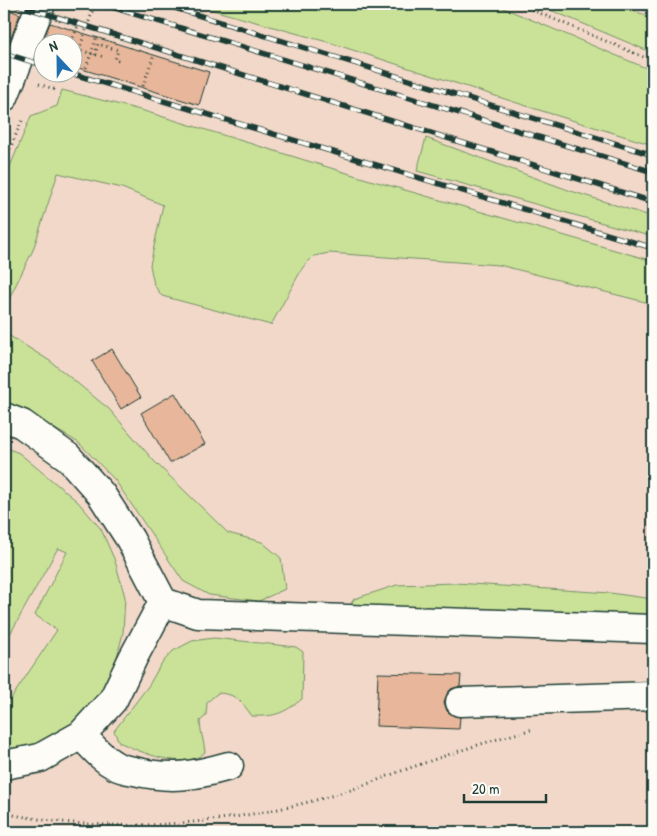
<svg xmlns="http://www.w3.org/2000/svg" width="657" height="836" font-family="'Patrick Hand',sans-serif">
	<style>
		.built { fill: #f2d8c8; fill-rule: evenodd }
		.green { fill: #cae298; stroke: #749066 }
		.building { fill: #e8b69a; stroke: #1f3d34 }
		.lines { fill: none; stroke-linecap: round; stroke-linejoin: round }
		.minor-casing { stroke: #1f3d34; stroke-width: 31 }
		.path { stroke: #1f3d34; stroke-width: 3; stroke-dasharray: 1 4; stroke-linecap: butt }
		.minor { stroke: #fdfcf7; stroke-width: 28 }
		.rail-casing { stroke: #1f3d34; stroke-width: 5.5 }
		.rail { stroke: #fdfcf7; stroke-width: 4; stroke-dasharray: 11; stroke-linecap: butt }
	</style>
	<rect width="100%" height="100%" fill="#f7e7db"/>
	<filter id="ink" filterUnits="userSpaceOnUse"><feTurbulence type="fractalNoise" baseFrequency=".02" numOctaves="2"/><feDisplacementMap in="SourceGraphic" scale="10" xChannelSelector="R" yChannelSelector="G"/><feConvolveMatrix kernelMatrix="1 2 1 2 8 2 1 2 1" color-interpolation-filters="sRGB"/></filter>
	<g filter="url(#ink)">
		<path class="built" d="M 4,4 L 625,4 L 653,13 L 653,832 L 4,832 ZM 42,42 L 72,42 L 72,72 L 42,72 Z"/>
		<path class="green" d="M 191,4 L 494,4 L 653,71 L 653,145 L 542,111 L 331,43 Z
			M 536,4 L 610,4 L 653,17 L 653,53 Z
			M 625,4 L 653,4 L 653,13 Z
			M 62,90 L 144,111 L 370,180 L 653,261 L 653,304 L 499,265 L 329,253 L 314,256 L 303,267 L 271,325 L 162,296 L 154,285 L 150,265 L 163,205 L 122,188 L 58,173 L 33,250 L 4,309 L 4,181 L 31,116 L 57,106 Z
			M 426,138 L 571,191 L 653,217 L 653,237 L 417,171 Z
			M 4,314 L 5,333 L 50,361 L 109,409 L 154,461 L 228,533 L 262,542 L 281,558 L 285,589 L 259,601 L 209,595 L 183,581 L 115,480 L 79,443 L 23,410 L 4,402 Z
			M 4,447 L 19,453 L 78,502 L 101,529 L 115,561 L 125,597 L 123,633 L 109,688 L 71,728 L 18,752 L 4,751 L 4,709 L 57,630 L 35,615 L 67,552 L 58,548 L 4,645 Z
			M 455,583 L 610,593 L 653,599 L 653,621 L 349,607 L 354,599 L 397,585 Z
			M 214,638 L 296,647 L 303,652 L 302,699 C 284,713 276,717 252,716 C 241,701 237,694 218,693 L 207,702 L 206,716 L 200,721 C 200,731 204,741 205,752 C 186,772 140,752 119,742 L 114,731 L 149,685 L 161,664 L 173,651 L 192,641 Z"/>
		<path class="building" d="M 4,8 L 20,14 L 8,46 L 4,45 Z
			M 50,23 L 209,72 L 199,105 L 72,66 L 72,42 L 42,42 Z
			M 112,349 L 141,397 L 121,409 L 92,361 Z
			M 175,393 L 205,444 L 170,463 L 141,413 Z
			M 378,673 L 461,675 L 460,686 L 451,689 L 447,694 L 444,702 L 447,711 L 452,715 L 460,717 L 459,729 L 376,726 Z"/>
		<g class="lines">
			<g class="minor-casing">
				<path id="minor" d="M 4,97 L 41,4
					M 4,417 L 22,424 L 68,457 L 101,494 L 130,539 L 163,602 L 198,614 L 653,629
					M 460,702 L 653,696
					M 81,735 C 92,746 102,759 116,766 C 121,769 128,770 134,771 C 171,780 194,776 229,766
					M 4,765 L 40,758 L 81,735 L 113,700 L 133,658 L 163,602"/>
			</g>
			<path class="path" d="M 518,4 L 653,61
				M 85,7 L 86,4
				M 71,42 L 78,26
				M 72,48 L 104,57
				M 79,50 L 95,4
				M 95,55 L 98,44 L 118,50 L 115,60 L 122,62
				M 86,68 L 97,36
				M 39,84 L 54,89 L 55,87
				M 143,86 L 154,54
				M 4,163 L 23,118
				M 4,813 C 113,836 237,825 344,792 C 364,786 384,777 404,770 C 447,755 490,740 534,729"/>
			<use href="#minor" class="minor"/>
			<g class="rail-casing">
				<path id="rail" d="M 15,4 L 653,202
					M 102,4 L 653,172
					M 162,4 L 653,155
					M 4,53 L 42,65
					M 67,72 L 653,248"/>
			</g>
			<use href="#rail" class="rail"/>
		</g>
	</g>
	<rect width="657" height="836" fill="none" stroke="#fdfcf7" stroke-width="20"/>
	<rect x="10" y="10" width="637" height="816" fill="none" stroke="#1f3d34" stroke-width="2" filter="url(#ink)"/>
	<g transform="translate(58 58) rotate(338)"><circle r="24" fill="#fdfcf7" stroke="#a4b0a9"/>
	<path d="M0-4L9 19L0 12L-9 19Z" fill="#1f6fb2"/>
	<text y="-8" font-size="14" font-weight="bold" text-anchor="middle" fill="#1f3d34">N</text>
	</g>
	<path d="M464 794v8h82v-8" fill="none" stroke="#1f3d34" stroke-width="2.5"/>
	<text x="472" y="794" font-size="15" fill="#1f3d34" stroke="#fdfcf7" stroke-width="4" paint-order="stroke">20 m</text>
</svg>
